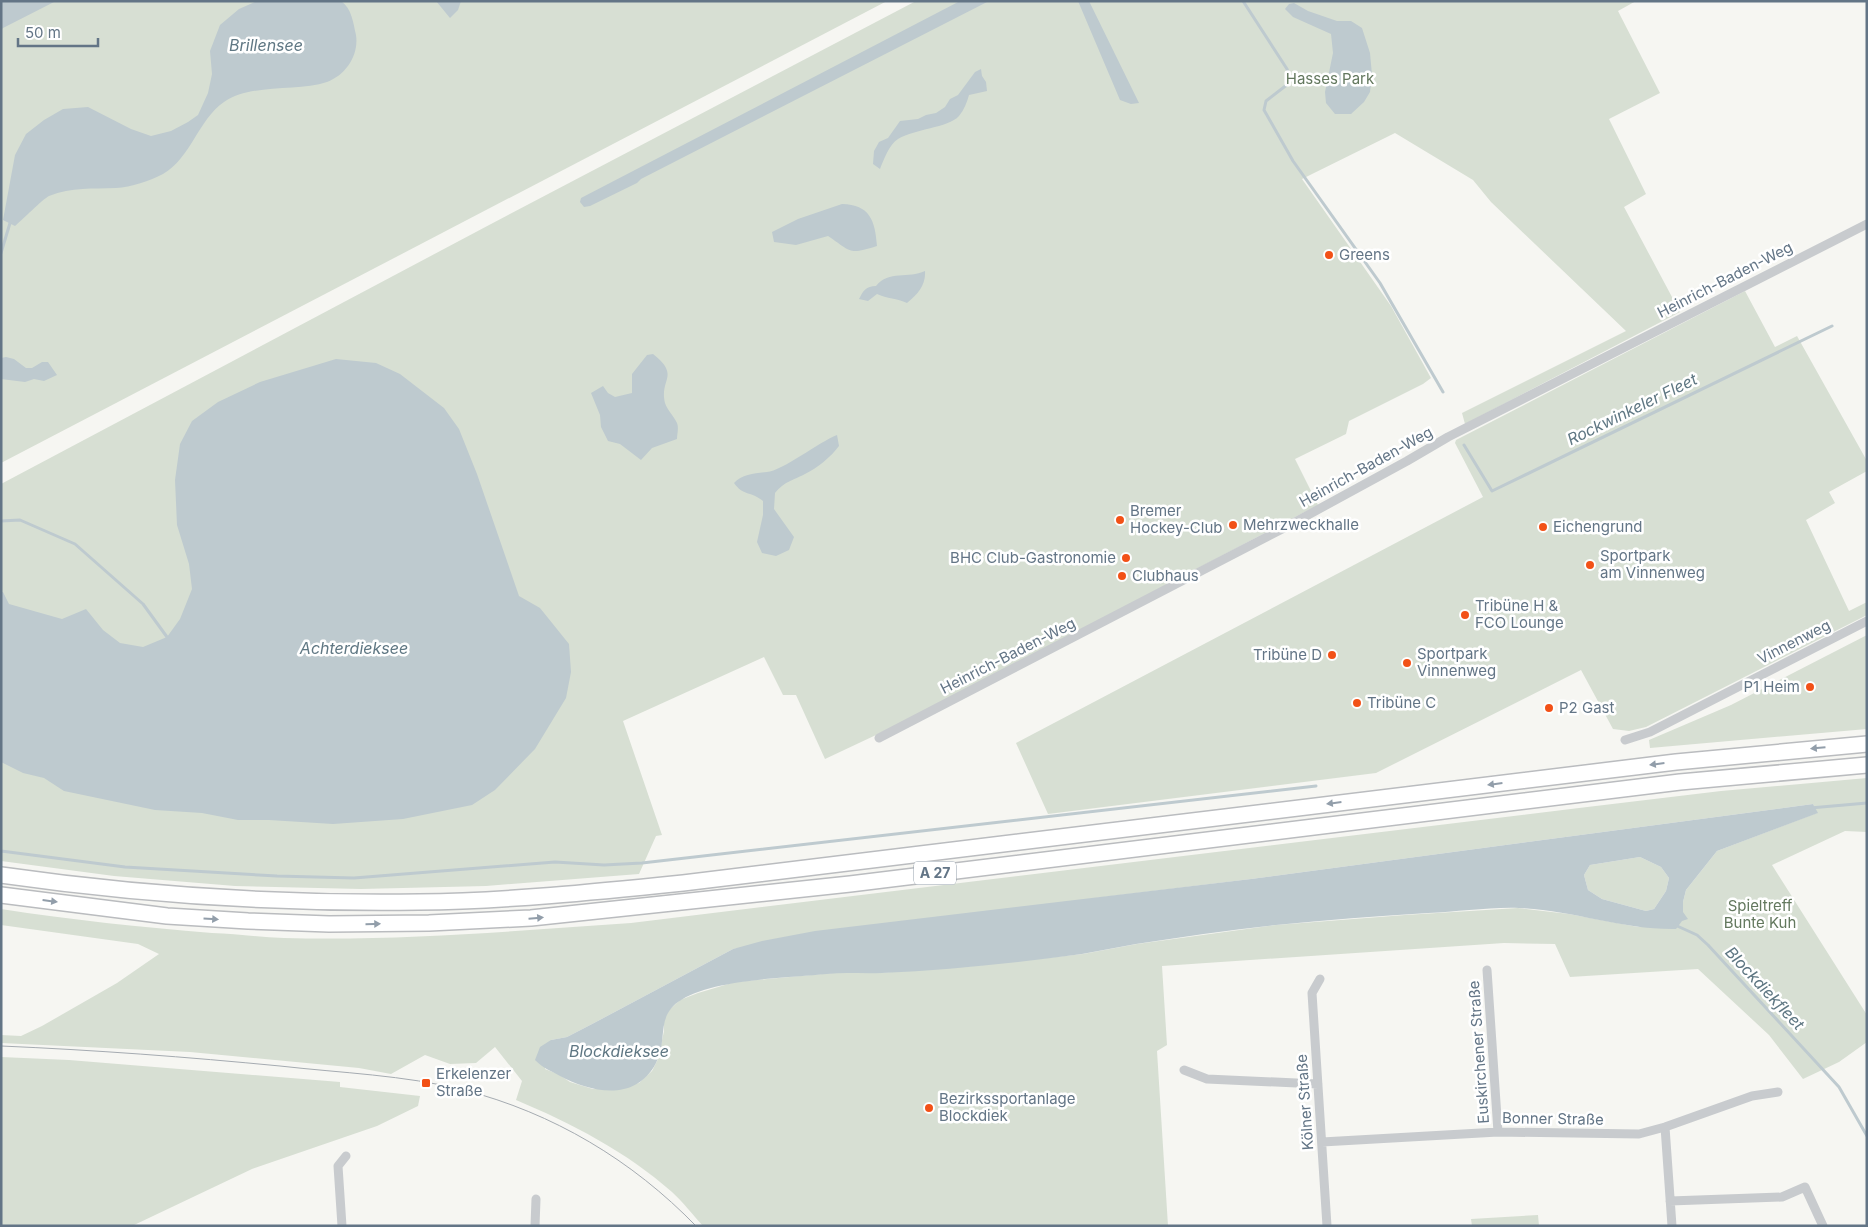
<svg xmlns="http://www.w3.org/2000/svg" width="1868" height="1227" font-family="Inter,sans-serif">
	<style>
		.green { fill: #d7dfd3; fill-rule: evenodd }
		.water { fill: #becacf; fill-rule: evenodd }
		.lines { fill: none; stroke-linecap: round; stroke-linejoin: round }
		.stream { stroke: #becacf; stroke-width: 3 }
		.motorway-casing { stroke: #babcbf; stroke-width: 18 }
		.minor { stroke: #c8cbce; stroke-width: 9 }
		.motorway { stroke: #fff; stroke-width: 15 }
		.tram { stroke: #a5abb1; stroke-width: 1 }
		.oneway { fill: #929eaa }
		.poi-dot { fill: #f25117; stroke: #fff; stroke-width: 2 }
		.labels { text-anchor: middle; stroke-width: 5; stroke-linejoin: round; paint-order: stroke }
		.shield { fill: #fff; stroke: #929eaa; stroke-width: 1 }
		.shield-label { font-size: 14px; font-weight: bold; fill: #637586 }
		.park-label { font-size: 15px; fill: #63785e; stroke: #fff }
		.poi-label { font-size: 15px; fill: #637586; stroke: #fff; text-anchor: start }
		.street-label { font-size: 15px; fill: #637586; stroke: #fff }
		.water-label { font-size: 16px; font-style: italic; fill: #5f7783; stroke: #fff }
	</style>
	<rect width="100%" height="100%" fill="#f6f6f2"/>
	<path class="green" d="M 1,1 L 887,1 L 1,463 Z
		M 916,1 L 1636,1 L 1618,11 L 1660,93 L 1609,119 L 1646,194 L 1624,207 L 1680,312 L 1465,424 L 1462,413 L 1626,331 L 1491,202 L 1473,180 L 1395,133 L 1302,179 L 1391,306 L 1431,378 L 1423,384 L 1349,421 L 1346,434 L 1295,459 L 1318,505 L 927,711 L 825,759 L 796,695 L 783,695 L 764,657 L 623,721 L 662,835 L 656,836 L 639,874 L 486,886 L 361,889 L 235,886 L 114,876 L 1,861 L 1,484 L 491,224 Z
		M 1745,291 L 1775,347 L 1797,336 L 1867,461 L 1867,471 L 1829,492 L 1835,503 L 1806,520 L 1849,611 L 1867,602 L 1867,615 L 1646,727 L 1629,731 L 1613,729 L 1581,670 L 1376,773 L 1048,814 L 1016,743 L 1483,497 L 1455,443 L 1456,440 Z
		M 1867,635 L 1867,729 L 1650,748 L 1649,740 L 1731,705 Z
		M 1867,778 L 1867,832 L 1845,831 L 1772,865 L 1867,1015 L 1867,1042 L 1839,1062 L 1803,1079 L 1769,1035 L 1698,969 L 1570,977 L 1555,944 L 1504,943 L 1162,966 L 1167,1045 L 1157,1051 L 1168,1226 L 703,1226 C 693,1215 683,1202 672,1192 C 627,1152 571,1123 516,1100 L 522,1081 L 495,1047 L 476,1063 L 450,1064 L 425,1055 L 391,1074 L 359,1068 L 190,1052 L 1,1043 L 1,1035 L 21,1036 L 42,1026 L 117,983 L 159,954 L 138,944 L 1,925 L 1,909 C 71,920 141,927 212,933 C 236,934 260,937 284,938 C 400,941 515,931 631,923 L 1579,808 L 1721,791 ZM 1813,804 L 1817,813 L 1717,851 L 1686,890 L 1683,902 L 1683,912 L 1638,927 L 1569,914 L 1518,908 L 1405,915 L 1276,925 L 1137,944 L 1083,954 L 973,966 L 879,973 L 844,972 L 735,982 L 698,993 L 680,1000 L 668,1011 L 664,1018 L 664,1031 L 658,1059 L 652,1071 L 639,1083 L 593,1089 L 570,1082 L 558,1074 L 545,1069 L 551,1040 L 567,1037 L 594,1023 L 733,949 L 1096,898 L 1251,879 Z
		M 1640,857 L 1661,867 L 1669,878 L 1666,891 L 1654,909 L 1646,911 L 1602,899 L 1588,890 L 1584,875 L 1590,865 Z
		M 1,1057 L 69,1060 L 340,1082 L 340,1087 L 420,1096 L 418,1106 L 377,1126 L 252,1169 L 132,1226 L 1,1226 Z
		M 1538,1215 L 1539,1226 L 1472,1226 L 1471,1219 Z"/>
	<path class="water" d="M 56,1 L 3,28 L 1,30 L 2,1 Z
		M 257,1 L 341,1 C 352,9 353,22 356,35 C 359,55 346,75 327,82 C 297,92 251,83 224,102 C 198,120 191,158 163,174 C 150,181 131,187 116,188 C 93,189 72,187 49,196 C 43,199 22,220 15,226 L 3,220 L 15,155 L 26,134 L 44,120 L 63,109 L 88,107 L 131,129 L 151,136 L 171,131 L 188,122 L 198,115 L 208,93 L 212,74 L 210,51 L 220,25 L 239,9 Z
		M 436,1 L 461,1 L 458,10 L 450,18 Z
		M 960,1 L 989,1 L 641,179 L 637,183 L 590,206 L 584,207 L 580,202 L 581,198 Z
		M 1078,1 L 1089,1 L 1139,103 L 1131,104 L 1120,100 Z
		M 1294,3 L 1308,11 L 1337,21 L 1351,21 L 1362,28 L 1370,53 L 1372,75 L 1370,92 L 1364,102 L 1351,114 L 1335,114 L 1326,103 L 1325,92 L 1333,53 L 1331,34 L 1293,17 L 1285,9 L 1289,4 Z
		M 981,69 L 982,76 L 986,82 L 987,91 L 969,95 C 967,102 964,110 959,116 C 948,128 914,129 898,139 C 889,145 884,159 880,169 L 873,164 L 874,151 L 879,142 L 888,138 L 900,121 L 918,119 L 926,115 L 936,113 L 945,107 L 950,99 L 958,95 L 975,72 Z
		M 842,204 C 870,205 875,220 877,246 C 848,255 852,252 828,236 L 796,245 L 774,242 L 772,232 L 798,219 Z
		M 925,271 C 926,285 918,294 907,303 C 897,298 887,299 877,294 L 868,301 L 859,299 C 863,291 866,286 876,286 C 889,270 908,279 925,271 Z
		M 653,354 C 681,376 659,379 665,403 C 667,410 674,416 677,423 C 679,428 677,434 677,439 L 652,448 L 641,460 L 620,444 L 608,441 L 601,427 L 600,415 L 591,393 L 603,386 L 608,393 L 615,397 L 632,393 L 632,374 L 647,355 Z
		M 6,357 L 14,359 L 26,368 L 32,368 L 42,362 L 48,362 L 57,375 L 44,381 L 34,379 L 25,382 L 1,379 L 1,358 Z
		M 336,359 L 376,363 L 400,374 L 444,408 L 459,429 L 477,474 L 519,596 L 540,608 L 569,644 L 571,672 L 566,698 L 535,749 L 495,790 L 472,805 L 403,819 L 333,824 L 269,820 L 238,820 L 202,813 L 155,810 L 64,791 L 44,778 L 23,773 L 1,762 L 1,592 L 3,592 L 9,604 L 62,619 L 86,609 L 103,630 L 120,643 L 143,647 L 167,637 L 180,619 L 192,589 L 189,564 L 177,525 L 175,480 L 180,444 L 192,421 L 218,402 L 260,382 Z
		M 837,435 L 839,446 C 831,457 817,468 805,474 C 792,481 785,481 775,493 L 774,509 L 794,537 L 789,550 L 776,556 L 762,553 L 757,542 L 763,515 L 763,501 C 751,491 743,496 734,483 C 742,474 756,473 767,472 C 782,471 819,442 837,435 Z
		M 1813,804 L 1818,813 L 1717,851 L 1686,890 L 1683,902 L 1683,912 L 1688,919 L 1682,921 L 1676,929 C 1623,930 1572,910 1519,908 C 1489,907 1458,912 1428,913 C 1377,916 1326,920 1276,925 C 1229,930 1182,937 1136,944 C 1118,947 1100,951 1082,954 C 1016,963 948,970 882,973 C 863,974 845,972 827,974 C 786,978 710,979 678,1002 C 656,1018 668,1040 656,1063 C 636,1102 592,1093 560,1076 C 550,1070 544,1069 535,1060 L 540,1047 L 551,1040 L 567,1037 L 594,1023 L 733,949 L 762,941 L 815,931 L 1251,879 ZM 1640,857 L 1661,867 L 1669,878 L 1666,891 L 1654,909 L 1646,911 L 1602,899 L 1588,890 L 1584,875 L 1590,865 Z"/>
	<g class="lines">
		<path class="stream" d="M 1243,1 L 1287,69 L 1290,79 L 1288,84 L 1266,101 L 1264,110 L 1293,161 L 1380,283 L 1443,392
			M 1,253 L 10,223
			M 1464,445 L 1492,491 L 1832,326
			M 1,521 L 20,520 L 75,544 L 143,604 L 167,637
			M 1810,808 L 1867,803
			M 1,851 L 125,867 L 277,876 L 354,878 L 555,862 L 604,865 L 642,863 L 1316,786
			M 1675,925 L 1697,935 L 1708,945 L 1827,1074 L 1839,1087 L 1867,1136"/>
		<g class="motorway-casing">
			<path id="motorway" d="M 1,875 C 140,895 279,904 419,902 C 507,901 595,892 683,883 L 1676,762 L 1867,744
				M 1,895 L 167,916 L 248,921 L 329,924 L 429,923 L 531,918 L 850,884 L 1680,782 L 1867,765"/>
		</g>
		<path class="minor" d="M 879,738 L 1286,527 L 1407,461 L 1448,437 L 1867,224
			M 1625,740 L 1650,732 L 1867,621
			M 1487,970 L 1498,1132
			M 1320,979 L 1312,993 L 1327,1226
			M 1184,1070 L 1207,1079 L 1318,1084
			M 1665,1127 L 1672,1226
			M 1322,1142 L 1498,1132 L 1639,1134 L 1665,1127 L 1752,1096 L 1778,1092
			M 1670,1201 L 1782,1197 L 1805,1187 L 1823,1226
			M 342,1226 L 338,1166 L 346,1156
			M 535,1226 L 536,1199"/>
		<use href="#motorway" class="motorway"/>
		<path class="tram" d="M 1,1046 C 95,1050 187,1057 280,1066 C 341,1073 404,1075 464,1090 C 553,1113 632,1160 696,1226"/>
	</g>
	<defs><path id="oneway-solid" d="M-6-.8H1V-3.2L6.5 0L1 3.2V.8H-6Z" transform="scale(1.25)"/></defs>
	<g class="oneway">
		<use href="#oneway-solid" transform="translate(1818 748) rotate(175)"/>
		<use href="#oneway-solid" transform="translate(1657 764) rotate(173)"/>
		<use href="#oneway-solid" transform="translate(1495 784) rotate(173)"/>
		<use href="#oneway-solid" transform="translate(1334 803) rotate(173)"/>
		<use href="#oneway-solid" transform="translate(50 901) rotate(7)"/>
		<use href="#oneway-solid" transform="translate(536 918) rotate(-5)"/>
		<use href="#oneway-solid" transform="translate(211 919) rotate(4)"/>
		<use href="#oneway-solid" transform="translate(373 924) rotate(-1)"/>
	</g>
	<g class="poi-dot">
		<circle cx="1329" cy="255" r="5"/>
		<circle cx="1120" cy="520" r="5"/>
		<circle cx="1233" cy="525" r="5"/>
		<circle cx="1543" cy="527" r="5"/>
		<circle cx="1126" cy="558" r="5"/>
		<circle cx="1590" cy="565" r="5"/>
		<circle cx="1122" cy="576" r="5"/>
		<circle cx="1465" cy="615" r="5"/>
		<circle cx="1332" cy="655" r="5"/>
		<circle cx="1407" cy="663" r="5"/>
		<circle cx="1810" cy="687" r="5"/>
		<circle cx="1357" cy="703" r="5"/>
		<circle cx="1549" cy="708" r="5"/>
		<rect x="421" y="1078" width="10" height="10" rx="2.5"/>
		<circle cx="929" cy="1108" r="5"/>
	</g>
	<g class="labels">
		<rect class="shield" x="914" y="861.5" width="42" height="23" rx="4"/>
		<g class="shield-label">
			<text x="935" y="878">A 27</text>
		</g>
		<g class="park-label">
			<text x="1330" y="84">Hasses Park</text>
			<text x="1760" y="911">Spieltreff<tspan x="1760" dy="17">Bunte Kuh</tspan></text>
		</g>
		<g class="poi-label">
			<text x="1339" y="260">Greens</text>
			<text x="1130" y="516">Bremer<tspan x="1130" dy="17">Hockey-Club</tspan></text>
			<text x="1243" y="530">Mehrzweckhalle</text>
			<text x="1553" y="532">Eichengrund</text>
			<text x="1600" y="561">Sportpark<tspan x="1600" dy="17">am Vinnenweg</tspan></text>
			<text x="1116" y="563" text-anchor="end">BHC Club-Gastronomie</text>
			<text x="1132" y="581">Clubhaus</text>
			<text x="1475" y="611">Tribüne H &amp;<tspan x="1475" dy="17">FCO Lounge</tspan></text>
			<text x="1417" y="659">Sportpark<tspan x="1417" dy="17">Vinnenweg</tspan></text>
			<text x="1322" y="660" text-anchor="end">Tribüne D</text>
			<text x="1800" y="692" text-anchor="end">P1 Heim</text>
			<text x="1367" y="708">Tribüne C</text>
			<text x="1559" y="713">P2 Gast</text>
			<text x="436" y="1079">Erkelenzer<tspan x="436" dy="17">Straße</tspan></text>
			<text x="939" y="1104">Bezirkssportanlage<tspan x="939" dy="17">Blockdiek</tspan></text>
		</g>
		<g class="street-label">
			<text transform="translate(1725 280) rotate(-27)" y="5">Heinrich-Baden-Weg</text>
			<text transform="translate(1366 467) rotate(-29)" y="5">Heinrich-Baden-Weg</text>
			<text transform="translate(1794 642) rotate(-27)" y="5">Vinnenweg</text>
			<text transform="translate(1008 656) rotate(-27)" y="5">Heinrich-Baden-Weg</text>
			<text transform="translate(1479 1052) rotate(-94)" y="5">Euskirchener Straße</text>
			<text transform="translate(1305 1102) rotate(-94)" y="5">Kölner Straße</text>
			<text transform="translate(1553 1119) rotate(1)" y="5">Bonner Straße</text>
		</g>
		<g class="water-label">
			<text x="266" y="51">Brillensee</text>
			<text transform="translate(1632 409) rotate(-26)" y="6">Rockwinkeler Fleet</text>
			<text x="354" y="654">Achterdieksee</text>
			<text transform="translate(1765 988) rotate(47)" y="6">Blockdiekfleet</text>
			<text x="619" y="1057">Blockdieksee</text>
		</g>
	</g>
	<rect width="1868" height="1227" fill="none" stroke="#637586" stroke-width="5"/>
	<path d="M18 38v8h80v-8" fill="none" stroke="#637586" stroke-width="2.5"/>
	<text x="25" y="38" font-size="15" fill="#637586" stroke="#ffffff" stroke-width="4" paint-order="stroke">50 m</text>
</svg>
